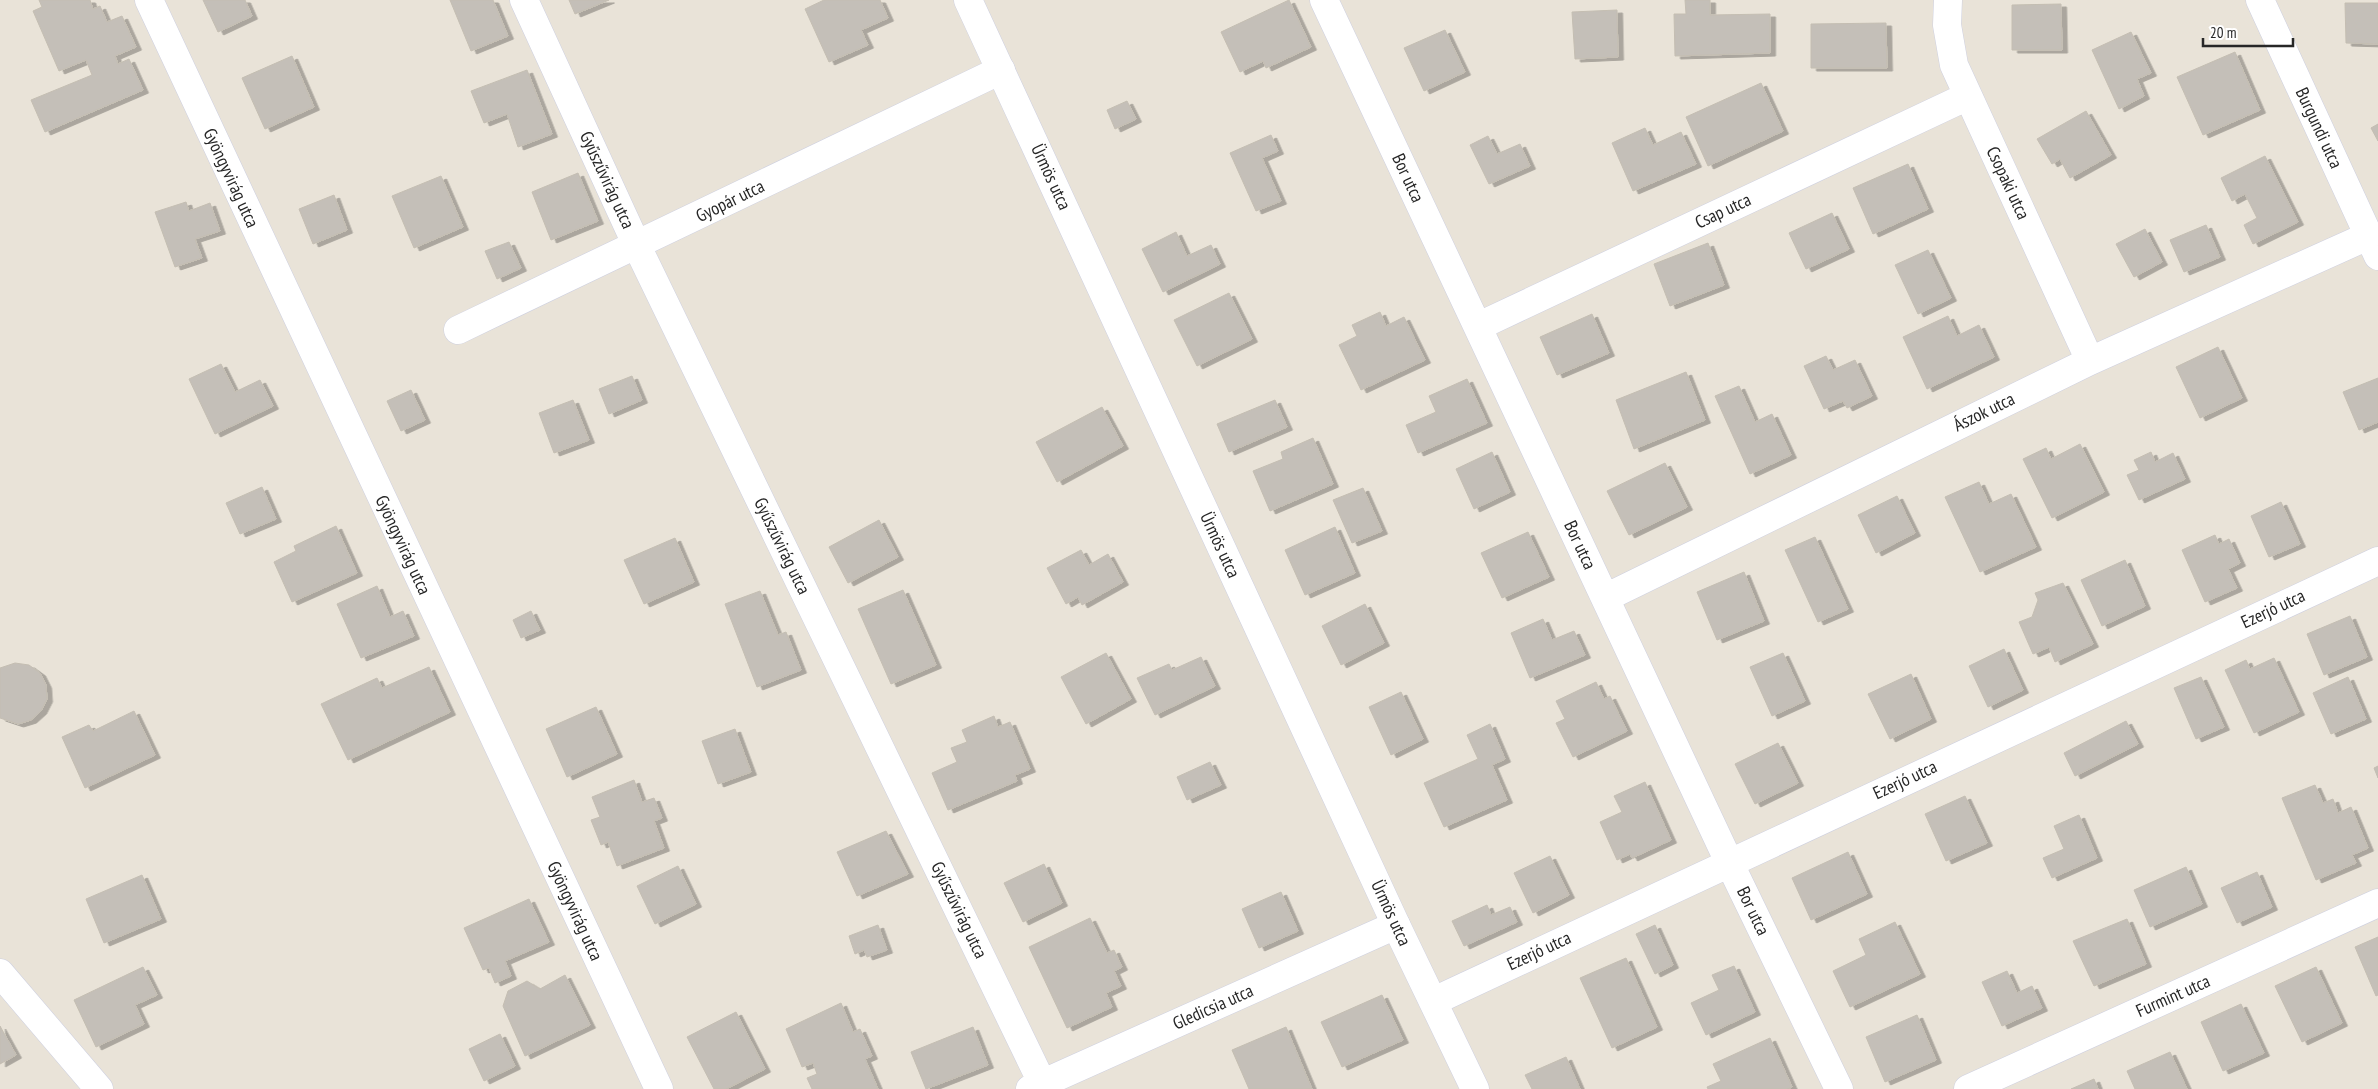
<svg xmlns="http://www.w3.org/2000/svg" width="2378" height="1089" font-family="'PT Sans Narrow',sans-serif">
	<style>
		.building { fill: #c4bfb8; stroke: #c4beb2; filter: url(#shadow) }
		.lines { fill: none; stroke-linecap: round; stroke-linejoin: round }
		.street-casing { stroke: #ced0e0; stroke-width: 29 }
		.secondary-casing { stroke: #ced0e0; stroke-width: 29 }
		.street { stroke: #fff; stroke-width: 28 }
		.secondary { stroke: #fff; stroke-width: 28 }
		.labels { text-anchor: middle; stroke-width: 4.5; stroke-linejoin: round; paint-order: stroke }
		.street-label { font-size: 18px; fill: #272727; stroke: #fff }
	</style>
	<defs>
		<filter id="shadow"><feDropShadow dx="5.5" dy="3" stdDeviation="0" flood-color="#0004"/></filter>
	</defs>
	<rect width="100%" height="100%" fill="#e9e3d8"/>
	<path class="building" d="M 39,0 L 90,0 L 93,9 L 100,6 L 107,22 L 122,16 L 136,47 L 115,56 L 118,64 L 129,59 L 143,90 L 45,132 L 31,100 L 92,75 L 86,60 L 59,71 L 33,11 L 42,7 Z
		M 203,0 L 245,0 L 252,16 L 218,32 Z
		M 450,0 L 493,0 L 508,36 L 471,51 Z
		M 569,0 L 609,0 L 575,14 Z
		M 824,0 L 880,0 L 888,18 L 861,30 L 868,45 L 829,62 L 805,9 Z
		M 1289,0 L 1311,47 L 1266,68 L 1263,61 L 1240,72 L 1221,32 Z
		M 1685,0 L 1710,0 L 1710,15 L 1770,14 L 1770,53 L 1675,56 L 1674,14 L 1686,14 Z
		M 2345,3 L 2378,3 L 2378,44 L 2346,43 Z
		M 2061,4 L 2062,50 L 2012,50 L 2012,5 Z
		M 1617,10 L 1618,57 L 1575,59 L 1572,12 Z
		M 1886,23 L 1887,68 L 1811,68 L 1811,24 Z
		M 1445,30 L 1465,72 L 1424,91 L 1404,48 Z
		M 2131,32 L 2151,73 L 2137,79 L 2144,96 L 2119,109 L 2092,50 Z
		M 2235,52 L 2260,110 L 2203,135 L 2177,77 Z
		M 292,56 L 314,107 L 265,129 L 242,78 Z
		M 527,70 L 552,134 L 518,147 L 507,114 L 484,123 L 471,91 Z
		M 1761,83 L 1783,131 L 1708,166 L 1686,117 Z
		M 1127,101 L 1136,119 L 1115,129 L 1107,110 Z
		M 2086,111 L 2111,155 L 2070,178 L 2060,159 L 2052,164 L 2037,139 Z
		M 2378,124 L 2378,141 L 2371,128 Z
		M 1645,128 L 1653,145 L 1681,132 L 1696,164 L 1633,191 L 1612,143 Z
		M 1271,135 L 1278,151 L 1262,158 L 1281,201 L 1256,211 L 1230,153 Z
		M 1488,136 L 1497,154 L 1520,144 L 1530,166 L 1489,184 L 1470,145 Z
		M 2265,156 L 2298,222 L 2253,244 L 2244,225 L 2257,218 L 2245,194 L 2232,201 L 2221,178 Z
		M 1908,164 L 1928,209 L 1873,234 L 1853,188 Z
		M 578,173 L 598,221 L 551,240 L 532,192 Z
		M 441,176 L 463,227 L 414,248 L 392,196 Z
		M 334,195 L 347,230 L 313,244 L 299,209 Z
		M 186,202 L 189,211 L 210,203 L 220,231 L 195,239 L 202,258 L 175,267 L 155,212 Z
		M 1832,213 L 1849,249 L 1806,269 L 1789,233 Z
		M 2206,225 L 2220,257 L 2184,272 L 2170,240 Z
		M 2145,229 L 2162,262 L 2134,277 L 2116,244 Z
		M 1176,232 L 1187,256 L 1211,245 L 1220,264 L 1163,292 L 1142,249 Z
		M 509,242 L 521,268 L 497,279 L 485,251 Z
		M 1708,243 L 1724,285 L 1670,306 L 1654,264 Z
		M 1928,250 L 1951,298 L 1918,314 L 1895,265 Z
		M 1229,293 L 1252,339 L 1197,366 L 1174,320 Z
		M 1380,312 L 1386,326 L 1404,317 L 1425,360 L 1361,390 L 1339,345 L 1357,336 L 1352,325 Z
		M 1592,314 L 1609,353 L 1557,375 L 1540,337 Z
		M 1948,316 L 1957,336 L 1979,325 L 1994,357 L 1927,389 L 1903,337 Z
		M 2218,347 L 2242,398 L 2200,418 L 2176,367 Z
		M 1826,356 L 1833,370 L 1855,360 L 1872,396 L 1847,408 L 1843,401 L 1824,409 L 1804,366 Z
		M 221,364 L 235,392 L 260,380 L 273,406 L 215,434 L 189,379 Z
		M 1686,372 L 1705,420 L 1634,449 L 1616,400 Z
		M 632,376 L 642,400 L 609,414 L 599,389 Z
		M 2378,378 L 2378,422 L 2359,430 L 2343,392 Z
		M 1467,379 L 1487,423 L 1418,453 L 1406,425 L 1436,412 L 1429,396 Z
		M 1739,386 L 1755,422 L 1772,414 L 1791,455 L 1750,474 L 1715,396 Z
		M 411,390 L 425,420 L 401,431 L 387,401 Z
		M 573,400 L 589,440 L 554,453 L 539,413 Z
		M 1275,400 L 1287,427 L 1229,452 L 1217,424 Z
		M 1102,407 L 1123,446 L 1057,482 L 1036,442 Z
		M 1313,438 L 1333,484 L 1270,511 L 1253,471 L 1283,459 L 1281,452 Z
		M 2080,444 L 2104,492 L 2052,518 L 2023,459 L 2046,448 L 2051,459 Z
		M 1492,452 L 1510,492 L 1474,509 L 1456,469 Z
		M 2151,452 L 2155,462 L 2173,453 L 2185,479 L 2139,500 L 2127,475 L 2139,470 L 2134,460 Z
		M 1665,463 L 1687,507 L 1629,535 L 1607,491 Z
		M 1979,482 L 1989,504 L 2011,494 L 2036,547 L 1980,572 L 1945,497 Z
		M 262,487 L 276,519 L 240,534 L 226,503 Z
		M 1363,488 L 1382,531 L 1352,543 L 1333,500 Z
		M 1897,496 L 1915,533 L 1876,553 L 1858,515 Z
		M 2281,502 L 2300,544 L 2269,557 L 2251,516 Z
		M 879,520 L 898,557 L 848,583 L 829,547 Z
		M 336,526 L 357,573 L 292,602 L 274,562 L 296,551 L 294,546 Z
		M 1335,527 L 1355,573 L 1305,595 L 1285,550 Z
		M 1528,532 L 1549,577 L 1502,598 L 1481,553 Z
		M 2215,535 L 2219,544 L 2229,539 L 2240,563 L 2228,569 L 2237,588 L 2205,602 L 2182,550 Z
		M 1815,537 L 1848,609 L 1818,622 L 1785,550 Z
		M 675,538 L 694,582 L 644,604 L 624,560 Z
		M 1081,550 L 1089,565 L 1108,554 L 1123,582 L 1082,605 L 1078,597 L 1066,604 L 1047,568 Z
		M 2125,560 L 2145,606 L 2102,626 L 2081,580 Z
		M 1744,572 L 1764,621 L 1717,640 L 1697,592 Z
		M 2063,583 L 2093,644 L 2055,662 L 2049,647 L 2033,654 L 2019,622 L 2032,617 L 2038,600 L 2035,593 Z
		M 377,586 L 390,617 L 403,611 L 414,636 L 361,658 L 337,604 Z
		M 903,590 L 936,665 L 891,684 L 858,609 Z
		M 760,591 L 778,635 L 786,632 L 801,670 L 757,687 L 725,604 Z
		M 1365,604 L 1384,643 L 1341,665 L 1322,626 Z
		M 531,611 L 540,630 L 521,638 L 513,620 Z
		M 2350,616 L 2367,657 L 2324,675 L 2307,634 Z
		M 1543,619 L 1552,640 L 1574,631 L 1585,655 L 1530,678 L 1511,633 Z
		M 2004,649 L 2023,690 L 1988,707 L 1969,666 Z
		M 1106,653 L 1131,699 L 1086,724 L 1061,677 Z
		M 1783,653 L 1805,701 L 1772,716 L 1750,667 Z
		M 1201,657 L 1215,686 L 1155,715 L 1137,678 L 1169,664 L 1172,670 Z
		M 2274,658 L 2299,712 L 2254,733 L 2225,670 L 2246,660 L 2250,669 Z
		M 15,663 L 29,665 L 40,673 L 46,685 L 47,699 L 41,711 L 31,720 L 18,724 L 0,718 L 0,668 Z
		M 429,667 L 450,712 L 348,760 L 321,704 L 377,678 L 382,688 Z
		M 1911,674 L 1931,719 L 1890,739 L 1868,694 Z
		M 2201,677 L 2224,727 L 2196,739 L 2174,688 Z
		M 2348,677 L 2366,719 L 2331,734 L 2313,693 Z
		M 1596,682 L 1604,699 L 1610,696 L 1627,731 L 1573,757 L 1556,723 L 1565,719 L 1556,701 Z
		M 1401,692 L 1423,739 L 1391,755 L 1369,707 Z
		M 596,707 L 617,754 L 567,777 L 546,729 Z
		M 134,711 L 155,755 L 85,788 L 62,737 L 89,725 L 93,731 Z
		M 994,716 L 998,727 L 1010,722 L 1030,769 L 1015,775 L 1017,781 L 948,810 L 932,773 L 957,762 L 951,748 L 967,742 L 962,730 Z
		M 2126,721 L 2138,744 L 2075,776 L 2064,753 Z
		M 1490,724 L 1505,759 L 1492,765 L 1507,800 L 1444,827 L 1424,783 L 1478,759 L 1467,735 Z
		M 735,729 L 751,772 L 718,784 L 702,741 Z
		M 1778,743 L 1798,783 L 1755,804 L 1735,764 Z
		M 1210,762 L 1221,785 L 1187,800 L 1177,777 Z
		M 2378,766 L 2378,778 L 2374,768 Z
		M 634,780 L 642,802 L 654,798 L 662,818 L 654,821 L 664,848 L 617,866 L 608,842 L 601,845 L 591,820 L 600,817 L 592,797 Z
		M 1645,782 L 1671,840 L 1632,858 L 1630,854 L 1617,860 L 1600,822 L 1622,812 L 1614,796 Z
		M 2315,785 L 2323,803 L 2333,799 L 2338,813 L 2351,807 L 2368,848 L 2352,855 L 2356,863 L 2316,880 L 2282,798 Z
		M 1965,796 L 1987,843 L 1946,861 L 1925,814 Z
		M 2079,815 L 2097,858 L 2052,878 L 2043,858 L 2064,849 L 2054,826 Z
		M 886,831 L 908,874 L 857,896 L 837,852 Z
		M 1848,852 L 1867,894 L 1811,920 L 1792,878 Z
		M 1550,856 L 1569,895 L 1533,913 L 1514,873 Z
		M 1044,864 L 1062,903 L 1023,922 L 1004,883 Z
		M 678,866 L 696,904 L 655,924 L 637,886 Z
		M 2186,867 L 2202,904 L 2150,927 L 2134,890 Z
		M 2257,872 L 2272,907 L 2237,923 L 2221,888 Z
		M 142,875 L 161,919 L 104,943 L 86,899 Z
		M 1281,892 L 1298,931 L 1259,948 L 1242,909 Z
		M 529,899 L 549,942 L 505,961 L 511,976 L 495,983 L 489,968 L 483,970 L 464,928 Z
		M 1487,905 L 1491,915 L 1510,907 L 1517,922 L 1464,946 L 1452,921 Z
		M 1090,918 L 1107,953 L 1114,950 L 1122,967 L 1114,971 L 1121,986 L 1106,993 L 1112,1007 L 1067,1028 L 1029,947 Z
		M 2127,919 L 2146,964 L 2094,986 L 2073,941 Z
		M 1895,922 L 1920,974 L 1850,1007 L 1833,971 L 1866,955 L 1859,939 Z
		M 878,925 L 887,950 L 867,957 L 864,950 L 855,954 L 849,936 Z
		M 1655,925 L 1673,965 L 1655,974 L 1636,934 Z
		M 2378,937 L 2378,995 L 2376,996 L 2355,947 Z
		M 1626,958 L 1657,1027 L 1612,1048 L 1580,978 Z
		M 1734,966 L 1755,1012 L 1706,1035 L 1691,1003 L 1719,990 L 1712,975 Z
		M 143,967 L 157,995 L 135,1005 L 144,1024 L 96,1047 L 74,1000 Z
		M 2316,967 L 2342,1023 L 2302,1042 L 2275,986 Z
		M 2007,971 L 2017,993 L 2032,986 L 2042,1008 L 2002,1026 L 1982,982 Z
		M 565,975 L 590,1025 L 525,1056 L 503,1006 L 508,991 L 527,981 L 540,989 Z
		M 1382,995 L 1403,1040 L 1342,1067 L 1321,1022 Z
		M 841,1003 L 853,1032 L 860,1029 L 872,1056 L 865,1059 L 878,1089 L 812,1089 L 807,1078 L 817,1074 L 813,1063 L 802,1067 L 786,1029 Z
		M 2241,1004 L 2264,1053 L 2223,1071 L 2201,1022 Z
		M 736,1012 L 765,1069 L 726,1089 L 714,1089 L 687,1037 Z
		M 1917,1015 L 1936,1060 L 1885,1082 L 1866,1037 Z
		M 0,1026 L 16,1055 L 0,1064 Z
		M 973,1027 L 988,1065 L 926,1089 L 911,1052 Z
		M 1286,1027 L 1312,1089 L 1249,1089 L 1232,1050 Z
		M 500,1034 L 515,1066 L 484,1081 L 469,1049 Z
		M 1770,1038 L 1792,1087 L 1787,1089 L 1708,1089 L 1707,1087 L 1721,1081 L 1713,1064 Z
		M 2170,1052 L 2187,1089 L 2135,1089 L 2127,1071 Z
		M 1566,1057 L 1580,1089 L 1532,1089 L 1525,1075 Z
		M 2094,1079 L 2098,1089 L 2071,1089 Z"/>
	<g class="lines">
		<g class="street-casing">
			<path id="street" d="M 149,0 L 659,1089
				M 524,0 L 637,246 L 1045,1089
				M 1324,0 L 1729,862 L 1839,1089
				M 1948,0 L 1947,25 L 1954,65 L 2090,361
				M 2260,0 L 2378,256
				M 1479,326 L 1968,96
				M 458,330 L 1001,70
				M 1605,598 L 2090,361 L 2368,236
				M 0,973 L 99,1089
				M 1434,1001 L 2378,561
				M 1030,1089 L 1396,925
				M 1968,1089 L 2378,903"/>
		</g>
		<g class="secondary-casing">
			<path id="secondary" d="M 968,0 L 1396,925 L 1475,1089"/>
		</g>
		<use href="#street" class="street"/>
		<use href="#secondary" class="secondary"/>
	</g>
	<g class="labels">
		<g class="street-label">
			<text transform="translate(2319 128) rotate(65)" y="6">Burgundi utca</text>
			<text transform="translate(1051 177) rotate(65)" y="6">Ürmös utca</text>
			<text transform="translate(231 178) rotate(65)" y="6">Gyöngyvirág utca</text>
			<text transform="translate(1408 178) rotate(65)" y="6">Bor utca</text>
			<text transform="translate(607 180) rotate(65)" y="6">Gyűszűvirág utca</text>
			<text transform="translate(2008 183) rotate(65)" y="6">Csopaki utca</text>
			<text transform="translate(730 201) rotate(-26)" y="6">Gyopár utca</text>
			<text transform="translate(1723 211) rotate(-25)" y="6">Csap utca</text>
			<text transform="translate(1984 412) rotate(-26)" y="6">Ászok utca</text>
			<text transform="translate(403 545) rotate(65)" y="6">Gyöngyvirág utca</text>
			<text transform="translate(1220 545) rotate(65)" y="6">Ürmös utca</text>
			<text transform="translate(1580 545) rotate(65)" y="6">Bor utca</text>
			<text transform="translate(782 546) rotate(64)" y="6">Gyűszűvirág utca</text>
			<text transform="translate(2273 609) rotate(-25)" y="6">Ezerjó utca</text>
			<text transform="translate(1905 780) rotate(-25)" y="6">Ezerjó utca</text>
			<text transform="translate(959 910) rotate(64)" y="6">Gyűszűvirág utca</text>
			<text transform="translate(575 911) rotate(65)" y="6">Gyöngyvirág utca</text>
			<text transform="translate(1753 911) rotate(64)" y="6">Bor utca</text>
			<text transform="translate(1391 913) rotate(65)" y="6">Ürmös utca</text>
			<text transform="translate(1539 951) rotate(-25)" y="6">Ezerjó utca</text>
			<text transform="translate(2173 996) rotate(-24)" y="6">Furmint utca</text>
			<text transform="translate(1213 1007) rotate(-24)" y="6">Gledicsia utca</text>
		</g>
	</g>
	<path d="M2203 38v8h90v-8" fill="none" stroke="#272727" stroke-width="2.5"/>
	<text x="2210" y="38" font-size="15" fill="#272727" stroke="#ffffff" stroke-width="4" paint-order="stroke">20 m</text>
</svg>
